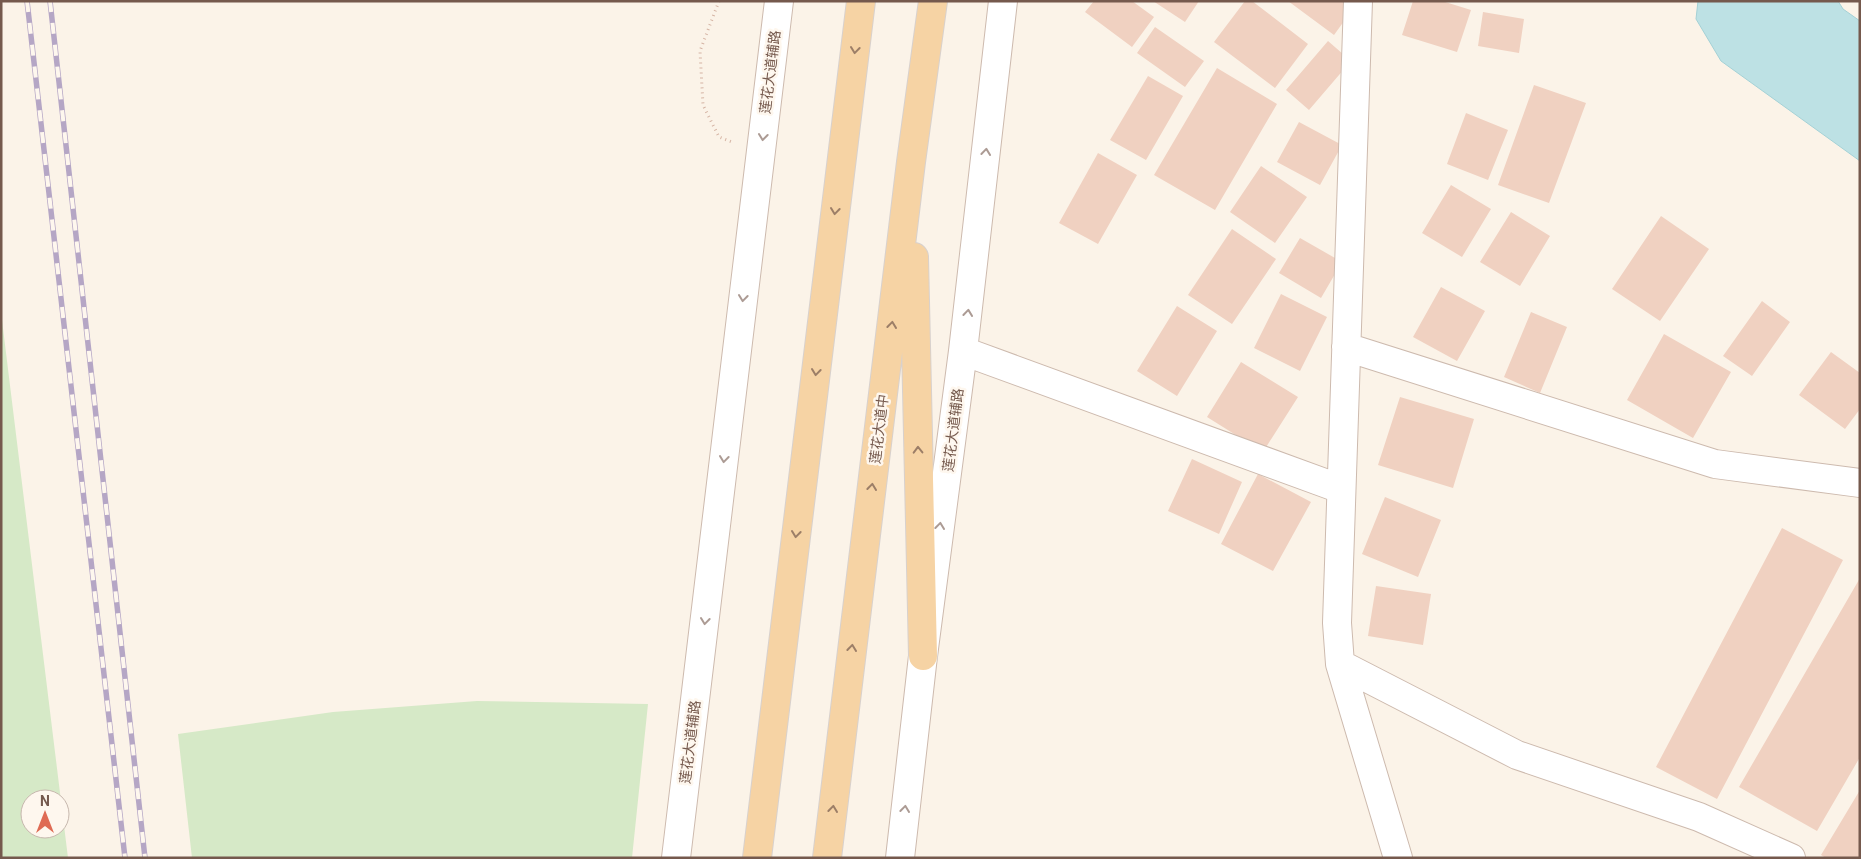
<svg xmlns="http://www.w3.org/2000/svg" width="1861" height="859" font-family="Roboto,'Noto Sans SC',sans-serif">
	<style>
		.green { fill: #d6e9c7; fill-rule: evenodd }
		.water { fill: #bde1e4; stroke: #a4d1d6 }
		.building { fill: #f0d1c1 }
		.lines { fill: none; stroke-linecap: round; stroke-linejoin: round }
		.minor-casing { stroke: #cdbaae; stroke-width: 30 }
		.major-casing { stroke: #d8d1cd; stroke-width: 30 }
		.path { stroke: #d5b4a4; stroke-width: 3; stroke-dasharray: 1 4; stroke-linecap: butt }
		.minor { stroke: #fff; stroke-width: 28 }
		.major { stroke: #f6d3a4; stroke-width: 28 }
		.rail-casing { stroke: #b5a6c5; stroke-width: 5.5 }
		.rail { stroke: #fef7ee; stroke-width: 4; stroke-dasharray: 11; stroke-linecap: butt }
		.oneway { stroke: #9c7e67 }
		.oneway2 { stroke: #ac9b94 }
		.labels { text-anchor: middle; stroke-width: 5; stroke-linejoin: round; paint-order: stroke }
		.street-label { font-size: 14px; fill: #75594d; stroke: #fef7ee }
	</style>
	<rect width="100%" height="100%" fill="#fbf3e8"/>
	<path class="green" d="M 1,312 L 68,858 L 1,858 ZM 30,799 L 60,799 L 60,829 L 30,829 Z
		M 477,701 L 648,704 L 632,858 L 192,858 L 178,734 L 333,712 Z"/>
	<path class="water" d="M 1698,1 L 1838,1 L 1843,9 L 1860,21 L 1860,161 L 1721,61 L 1696,19 Z"/>
	<path class="building" d="M 1094,1 L 1132,1 L 1154,17 L 1132,47 L 1085,12 Z
		M 1153,1 L 1199,1 L 1185,22 Z
		M 1245,1 L 1252,1 L 1308,44 L 1275,88 L 1214,42 Z
		M 1288,1 L 1348,1 L 1355,6 L 1334,35 Z
		M 1413,1 L 1442,1 L 1471,10 L 1457,52 L 1402,35 Z
		M 1483,12 L 1524,19 L 1519,53 L 1478,46 Z
		M 1155,27 L 1204,61 L 1185,87 L 1137,53 Z
		M 1328,41 L 1351,61 L 1309,110 L 1286,90 Z
		M 1217,68 L 1277,104 L 1215,210 L 1154,175 Z
		M 1148,76 L 1183,96 L 1146,160 L 1110,140 Z
		M 1534,85 L 1586,103 L 1549,203 L 1498,185 Z
		M 1466,113 L 1508,130 L 1488,180 L 1447,164 Z
		M 1299,122 L 1342,145 L 1320,185 L 1277,162 Z
		M 1098,153 L 1137,175 L 1098,244 L 1059,223 Z
		M 1261,166 L 1307,197 L 1275,243 L 1230,212 Z
		M 1451,185 L 1491,209 L 1462,257 L 1422,233 Z
		M 1511,212 L 1550,236 L 1520,286 L 1480,262 Z
		M 1661,216 L 1709,249 L 1660,321 L 1612,289 Z
		M 1232,229 L 1276,259 L 1232,324 L 1188,295 Z
		M 1300,238 L 1342,262 L 1321,298 L 1279,273 Z
		M 1441,287 L 1485,311 L 1457,361 L 1413,337 Z
		M 1281,294 L 1327,317 L 1300,371 L 1254,348 Z
		M 1762,301 L 1790,322 L 1752,376 L 1723,356 Z
		M 1177,306 L 1217,331 L 1177,396 L 1137,371 Z
		M 1531,312 L 1567,327 L 1540,393 L 1504,377 Z
		M 1664,334 L 1731,372 L 1693,438 L 1627,400 Z
		M 1831,352 L 1860,373 L 1860,409 L 1845,429 L 1799,395 Z
		M 1241,362 L 1298,397 L 1263,452 L 1207,417 Z
		M 1400,397 L 1474,419 L 1453,488 L 1378,465 Z
		M 1192,459 L 1242,482 L 1219,534 L 1168,511 Z
		M 1258,474 L 1311,502 L 1273,571 L 1221,544 Z
		M 1385,497 L 1441,520 L 1418,577 L 1362,554 Z
		M 1782,528 L 1843,560 L 1717,799 L 1656,767 Z
		M 1860,578 L 1860,757 L 1817,831 L 1739,787 Z
		M 1376,586 L 1431,594 L 1423,645 L 1368,636 Z
		M 1860,790 L 1860,858 L 1826,858 L 1821,855 Z"/>
	<g class="lines">
		<g class="minor-casing">
			<path id="minor" d="M 1358,1 L 1337,623 L 1340,664 L 1398,858
				M 1346,347 L 1715,464 L 1860,483
				M 963,351 L 1341,489
				M 1340,664 L 1517,755 L 1699,817 L 1791,858
				M 676,858 L 779,1
				M 900,858 L 923,656 L 963,351 L 1003,1"/>
		</g>
		<g class="major-casing">
			<path id="major" d="M 914,257 L 923,656
				M 757,858 L 861,1
				M 827,858 L 911,162 L 933,1"/>
		</g>
		<path class="path" d="M 719,1 L 700,51 L 703,105 L 719,137 L 732,142"/>
		<use href="#minor" class="minor"/>
		<use href="#major" class="major"/>
		<g class="rail-casing">
			<path id="rail" d="M 27,1 L 125,858
				M 50,1 L 145,858"/>
		</g>
		<use href="#rail" class="rail"/>
	</g>
	<defs><path id="oneway-chevron" d="M-2-3.5L2.5 0L-2 3.5" fill="none" stroke-width="1.6" stroke-linecap="round" stroke-linejoin="round" transform="scale(1.25)"/></defs>
	<g class="oneway">
		<use href="#oneway-chevron" transform="translate(855 50) rotate(97)"/>
		<use href="#oneway-chevron" transform="translate(835 211) rotate(97)"/>
		<use href="#oneway-chevron" transform="translate(892 325) rotate(-83)"/>
		<use href="#oneway-chevron" transform="translate(816 372) rotate(97)"/>
		<use href="#oneway-chevron" transform="translate(918 450) rotate(-91)"/>
		<use href="#oneway-chevron" transform="translate(872 487) rotate(-83)"/>
		<use href="#oneway-chevron" transform="translate(796 534) rotate(97)"/>
		<use href="#oneway-chevron" transform="translate(852 648) rotate(-83)"/>
		<use href="#oneway-chevron" transform="translate(833 809) rotate(-83)"/>
	</g>
	<g class="oneway2">
		<use href="#oneway-chevron" transform="translate(763 137) rotate(97)"/>
		<use href="#oneway-chevron" transform="translate(986 152) rotate(-84)"/>
		<use href="#oneway-chevron" transform="translate(743 298) rotate(97)"/>
		<use href="#oneway-chevron" transform="translate(968 313) rotate(-84)"/>
		<use href="#oneway-chevron" transform="translate(724 459) rotate(97)"/>
		<use href="#oneway-chevron" transform="translate(940 526) rotate(-83)"/>
		<use href="#oneway-chevron" transform="translate(705 621) rotate(97)"/>
		<use href="#oneway-chevron" transform="translate(905 809) rotate(-83)"/>
	</g>
	<g class="labels">
		<g class="street-label">
			<text transform="translate(770 72) rotate(-83)" y="5">莲花大道辅路</text>
			<text transform="translate(879 429) rotate(-83)" y="5">莲花大道中</text>
			<text transform="translate(953 430) rotate(-83)" y="5">莲花大道辅路</text>
			<text transform="translate(690 742) rotate(-83)" y="5">莲花大道辅路</text>
		</g>
	</g>
	<rect width="1861" height="859" fill="none" stroke="#75594d" stroke-width="5"/>
	<g transform="translate(45 814)"><circle r="24" fill="#fef7ee" stroke="#c7b8ae"/>
	<path d="M0-4L9 19L0 12L-9 19Z" fill="#df6b54"/>
	<text y="-8" font-size="14" font-weight="bold" text-anchor="middle" fill="#75594d">N</text>
	</g>
</svg>
